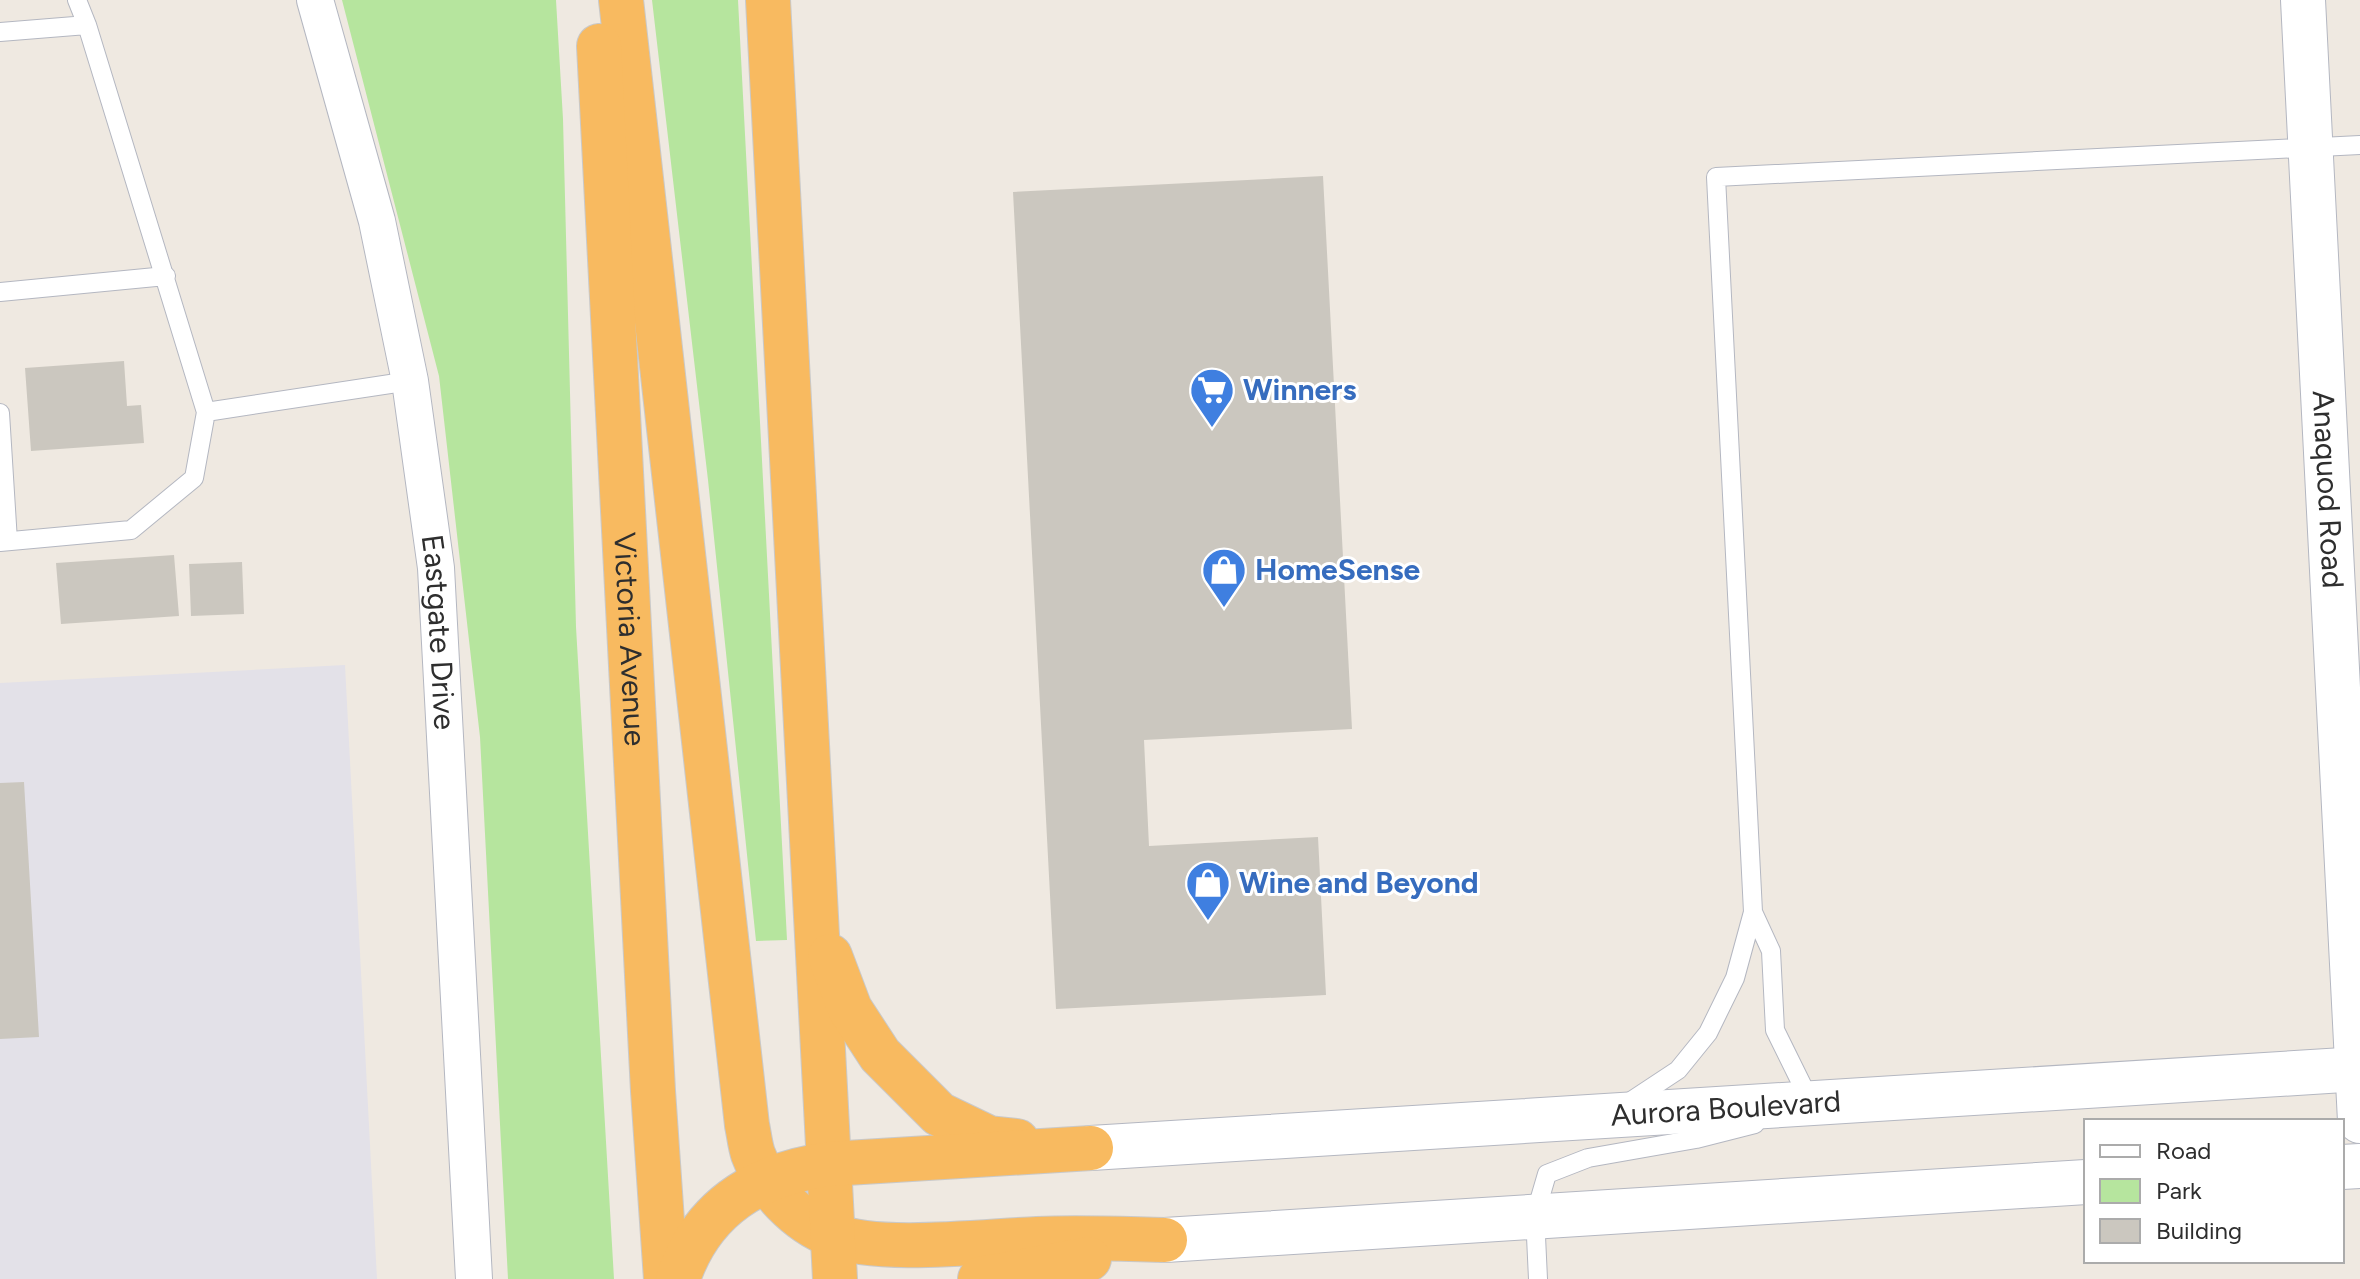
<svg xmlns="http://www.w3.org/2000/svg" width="2360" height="1279" font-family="Figtree,sans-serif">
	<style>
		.industrial { fill: #e3e1e8 }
		.green { fill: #b6e59e }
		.building { fill: #cbc7bf }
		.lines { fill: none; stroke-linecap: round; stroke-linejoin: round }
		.service-casing { stroke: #b4b7c1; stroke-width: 20 }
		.minor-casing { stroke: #b4b7c1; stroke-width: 38 }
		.tertiary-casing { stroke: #b4b7c1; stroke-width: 46 }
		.trunk-casing { stroke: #c9c9c9; stroke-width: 46 }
		.service { stroke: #fff; stroke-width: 18 }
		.minor { stroke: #fff; stroke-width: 36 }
		.tertiary { stroke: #fff; stroke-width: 44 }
		.trunk { stroke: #f8ba60; stroke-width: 44 }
		.labels { text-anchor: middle; stroke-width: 6; stroke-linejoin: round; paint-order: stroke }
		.shop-label { font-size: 30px; font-weight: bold; fill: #366cbe; stroke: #fff; text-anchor: start }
		.street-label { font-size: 30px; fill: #2e2e2e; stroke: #fff }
	</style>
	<rect width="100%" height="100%" fill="#efe9e1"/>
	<path class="industrial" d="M 345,665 L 377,1279 L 0,1279 L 0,683 Z"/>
	<path class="green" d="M 342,0 L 556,0 L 563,119 L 576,627 L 614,1279 L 508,1279 L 480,737 L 439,376 Z
		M 652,0 L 738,0 L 787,940 L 756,941 L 708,480 Z"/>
	<path class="building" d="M 1323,176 L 1352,729 L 1144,740 L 1149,846 L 1318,837 L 1326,995 L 1056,1009 L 1013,192 Z
		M 124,361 L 127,406 L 141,405 L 144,443 L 31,451 L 25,368 Z
		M 174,555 L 179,616 L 61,624 L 56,563 Z
		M 242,562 L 244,614 L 191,616 L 189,564 Z
		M 24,782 L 39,1037 L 0,1039 L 0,783 Z"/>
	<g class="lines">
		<g class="service-casing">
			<path id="service" d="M 0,32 L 87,25
				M 0,292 L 166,276
				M 206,412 L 410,381
				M 0,413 L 8,541
				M 0,542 L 131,530 L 194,478 L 206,412 L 87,25 L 77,0
				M 1753,912 L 1771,951 L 1775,1030 L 1810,1101
				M 1625,1105 L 1678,1070 L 1708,1033 L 1735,978 L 1753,912 L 1716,177 L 2360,145
				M 1538,1279 L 1535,1215 L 1547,1174 L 1588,1158 L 1696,1139 L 1755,1124"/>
		</g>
		<g class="minor-casing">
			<g id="minor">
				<path id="s1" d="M 315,0 L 377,221 L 410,381 L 436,568 L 474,1279"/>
			</g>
		</g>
		<g class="tertiary-casing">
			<g id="tertiary">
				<path id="s2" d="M 2303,0 L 2360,1121"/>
				<path id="s3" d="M 1091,1148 L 2360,1069"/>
				<path d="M 2342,1167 L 2360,1166"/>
				<path d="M 1165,1240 L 2086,1182"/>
			</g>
		</g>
		<g class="trunk-casing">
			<g id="trunk">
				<path d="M 621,0 L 747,1125 C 749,1134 750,1145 753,1154 C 765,1188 798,1222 832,1235 C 878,1254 985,1241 1037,1239 C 1080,1237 1122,1239 1165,1240"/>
				<path d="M 768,0 L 835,1279"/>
				<path id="s4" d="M 599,46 L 653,1091 L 666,1279"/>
				<path d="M 830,956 L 850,1009 L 880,1055 L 939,1114 L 989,1138 L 1017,1141"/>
				<path d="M 678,1279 C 702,1207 757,1174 830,1164 L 1091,1148"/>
				<path d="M 980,1279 L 1089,1259"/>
			</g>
		</g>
		<use href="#service" class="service"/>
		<use href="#minor" class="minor"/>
		<use href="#tertiary" class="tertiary"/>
		<use href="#trunk" class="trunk"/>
	</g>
	<defs>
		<g id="supermarket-pin" transform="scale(2.3)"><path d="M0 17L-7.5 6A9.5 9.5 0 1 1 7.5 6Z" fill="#3f7fe0" stroke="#fff"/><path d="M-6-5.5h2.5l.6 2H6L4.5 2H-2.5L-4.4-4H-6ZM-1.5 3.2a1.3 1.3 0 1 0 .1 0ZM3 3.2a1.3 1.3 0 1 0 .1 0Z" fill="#fff"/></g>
		<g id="shop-pin" transform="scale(2.3)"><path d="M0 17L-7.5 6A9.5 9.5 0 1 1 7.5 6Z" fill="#3f7fe0" stroke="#fff"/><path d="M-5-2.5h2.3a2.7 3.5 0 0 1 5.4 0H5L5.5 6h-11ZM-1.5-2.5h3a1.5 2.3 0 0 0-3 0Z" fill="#fff"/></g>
	</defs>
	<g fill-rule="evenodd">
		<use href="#supermarket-pin" x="1212" y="390"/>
		<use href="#shop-pin" x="1224" y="570"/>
		<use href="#shop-pin" x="1208" y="883"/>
	</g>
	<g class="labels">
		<g class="shop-label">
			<text x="1243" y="400">Winners</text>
			<text x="1255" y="580">HomeSense</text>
			<text x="1239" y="893">Wine and Beyond</text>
		</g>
		<g class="street-label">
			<text dy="10" stroke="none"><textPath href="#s2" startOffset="490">Anaquod Road</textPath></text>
			<text dy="10" stroke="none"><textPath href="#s1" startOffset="646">Eastgate Drive</textPath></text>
			<text dy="10" stroke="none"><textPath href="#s4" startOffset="594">Victoria Avenue</textPath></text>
			<text dy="10" stroke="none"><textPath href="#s3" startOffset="636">Aurora Boulevard</textPath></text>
		</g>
	</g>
	<rect x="2084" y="1119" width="260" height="144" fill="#ffffff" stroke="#ababab" stroke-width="2"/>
	<rect x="2100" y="1145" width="40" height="12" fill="#ffffff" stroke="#ababab" stroke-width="2"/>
	<text x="2156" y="1159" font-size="24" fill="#2e2e2e">Road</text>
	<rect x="2100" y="1179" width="40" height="24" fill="#b6e59e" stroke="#ababab" stroke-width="2"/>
	<text x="2156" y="1199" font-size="24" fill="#2e2e2e">Park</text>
	<rect x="2100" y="1219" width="40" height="24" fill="#cbc7bf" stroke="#ababab" stroke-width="2"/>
	<text x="2156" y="1239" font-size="24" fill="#2e2e2e">Building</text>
</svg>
